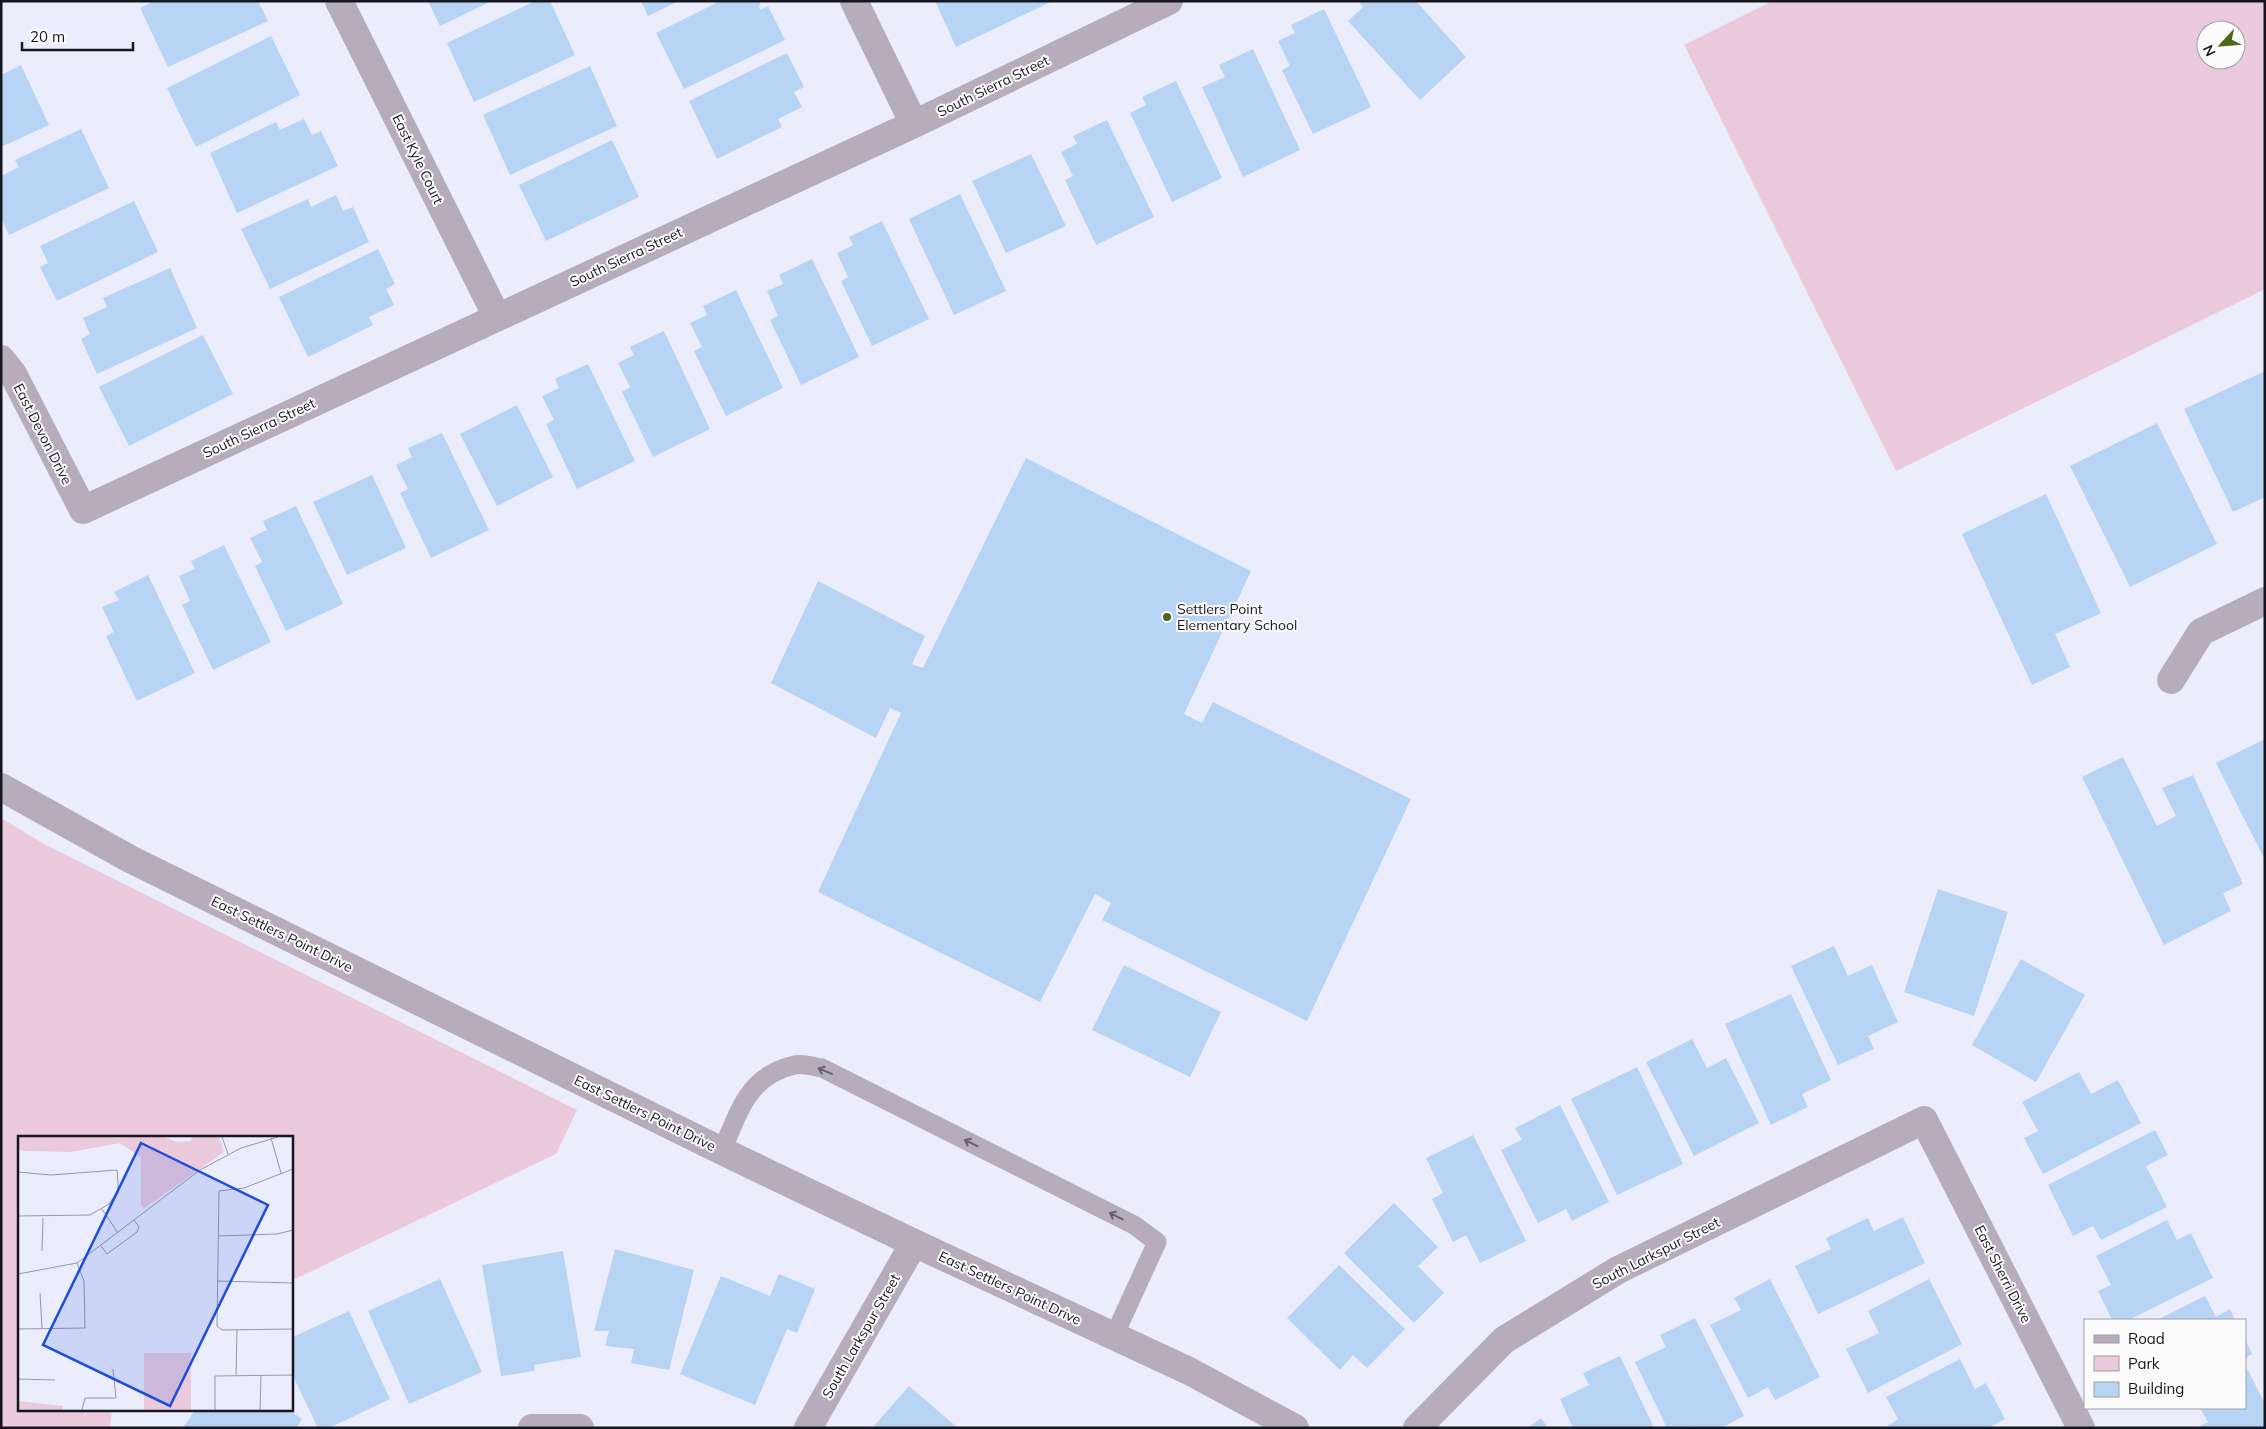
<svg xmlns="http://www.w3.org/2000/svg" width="2266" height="1429" font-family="Mulish,sans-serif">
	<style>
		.green { fill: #ebcadc; fill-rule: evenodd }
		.building { fill: #b7d4f4 }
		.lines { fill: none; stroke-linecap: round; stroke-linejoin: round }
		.service { stroke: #b6acbc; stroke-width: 19 }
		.minor { stroke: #b6acbc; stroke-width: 28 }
		.tertiary { stroke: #b6acbc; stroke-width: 28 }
		.oneway { stroke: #66616e }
		.poi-dot { fill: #4b671a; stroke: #fbfbfb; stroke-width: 2 }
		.labels { text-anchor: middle; stroke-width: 4; stroke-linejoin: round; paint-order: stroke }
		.street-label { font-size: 14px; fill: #16161f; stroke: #fbfbfb }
		.poi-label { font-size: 14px; fill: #16161f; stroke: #fbfbfb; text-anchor: start }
		.inset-road { fill: none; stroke: #9697a4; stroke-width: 1 }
		.view { fill: #1d4ed8; fill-opacity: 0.15; stroke: #1d4ed8; stroke-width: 2.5 }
		.inset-edge { fill: none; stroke: #16161f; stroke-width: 2.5 }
	</style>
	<rect width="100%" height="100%" fill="#ebedfd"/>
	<path class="green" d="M 1772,1 L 2265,1 L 2265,289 L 1896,471 L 1684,45 ZM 2206,30 L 2236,30 L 2236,60 L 2206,60 Z
		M 1,818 L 46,845 L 577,1110 L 556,1154 L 291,1281 L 291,1138 L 19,1138 L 19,1410 L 112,1410 L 110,1428 L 1,1428 Z"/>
	<path class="building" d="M 154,1 L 258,1 L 268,21 L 168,67 L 140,8 Z
		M 428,1 L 492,1 L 440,26 Z
		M 535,1 L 550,1 L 575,55 L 474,102 L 447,43 Z
		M 641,1 L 679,1 L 648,16 Z
		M 720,1 L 761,1 L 759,7 L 760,10 L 768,6 L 785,40 L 684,89 L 656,33 Z
		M 935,1 L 1053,1 L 956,47 Z
		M 1358,1 L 1416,1 L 1466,57 L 1420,100 L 1348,21 L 1363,7 Z
		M 1324,9 L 1371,107 L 1313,134 L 1282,70 L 1290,66 L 1278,41 L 1295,33 L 1291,25 Z
		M 271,36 L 300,95 L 196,147 L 167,88 Z
		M 1253,49 L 1300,150 L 1243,177 L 1202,87 L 1225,77 L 1219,65 Z
		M 787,53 L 804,87 L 794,92 L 802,107 L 778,119 L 782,127 L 717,159 L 689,101 Z
		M 21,65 L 49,125 L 1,147 L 1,75 Z
		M 590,66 L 617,126 L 510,175 L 483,115 Z
		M 1176,81 L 1222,178 L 1172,202 L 1130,113 L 1146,105 L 1142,97 Z
		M 304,119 L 312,135 L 321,131 L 338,166 L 237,213 L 210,153 L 276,122 L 280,130 Z
		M 1107,120 L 1154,217 L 1096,245 L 1065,180 L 1073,176 L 1061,152 L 1077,144 L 1073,136 Z
		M 81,129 L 109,188 L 9,235 L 1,218 L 1,176 L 19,167 L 15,160 Z
		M 612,140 L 639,197 L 546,241 L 519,185 Z
		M 1031,154 L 1066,226 L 1006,253 L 972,181 Z
		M 960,194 L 1006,291 L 954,315 L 909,219 Z
		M 336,195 L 343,211 L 353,207 L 369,242 L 270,289 L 241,229 L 308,199 L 311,207 Z
		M 134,201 L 158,252 L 57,301 L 40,267 L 48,263 L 40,246 Z
		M 882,221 L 929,319 L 872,346 L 841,281 L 848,277 L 837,253 L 853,245 L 849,237 Z
		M 378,249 L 395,284 L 386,289 L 394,305 L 369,317 L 373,325 L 308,357 L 279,297 Z
		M 812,259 L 859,357 L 801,385 L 770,320 L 778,316 L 767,291 L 783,284 L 779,275 Z
		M 170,268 L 197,328 L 97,374 L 81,339 L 90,334 L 83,318 L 107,307 L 103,298 Z
		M 736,290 L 783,388 L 726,416 L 694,351 L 702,347 L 690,323 L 707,315 L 703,306 Z
		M 664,331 L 710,429 L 653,457 L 622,392 L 630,387 L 618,363 L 634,355 L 630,347 Z
		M 203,335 L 233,394 L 129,446 L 99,387 Z
		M 588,364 L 635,461 L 577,489 L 546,424 L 554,420 L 542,396 L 559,388 L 555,379 Z
		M 2265,371 L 2265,497 L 2233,512 L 2184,409 Z
		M 517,405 L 553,477 L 497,506 L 460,434 Z
		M 2157,423 L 2217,544 L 2130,587 L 2070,466 Z
		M 442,433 L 489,530 L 431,558 L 400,493 L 408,489 L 396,465 L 412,457 L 408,448 Z
		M 1026,458 L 1251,571 L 1184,714 L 1202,723 L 1213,702 L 1411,799 L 1307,1021 L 1102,920 L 1111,903 L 1095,894 L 1040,1002 L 818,892 L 901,713 L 890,708 L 876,738 L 771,683 L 818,581 L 925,636 L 912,664 L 923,668 Z
		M 372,475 L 406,548 L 347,575 L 313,502 Z
		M 2046,494 L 2101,613 L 2055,634 L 2070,667 L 2032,685 L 1962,534 Z
		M 296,506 L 343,604 L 286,631 L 255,566 L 262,562 L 250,538 L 267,530 L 263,521 Z
		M 224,545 L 271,642 L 213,670 L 182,605 L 190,601 L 179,576 L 195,569 L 191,561 Z
		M 148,575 L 195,673 L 137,701 L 106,636 L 114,632 L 102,607 L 119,600 L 114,592 Z
		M 2265,739 L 2265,860 L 2216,763 Z
		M 2123,757 L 2157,826 L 2176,816 L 2162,788 L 2193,775 L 2243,884 L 2223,893 L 2231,911 L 2164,945 L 2082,777 Z
		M 1938,889 L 2008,912 L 1974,1016 L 1904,992 Z
		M 1834,946 L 1848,976 L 1872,965 L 1898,1022 L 1868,1036 L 1874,1049 L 1838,1065 L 1791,966 Z
		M 2021,959 L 2085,995 L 2036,1082 L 1972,1045 Z
		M 1124,965 L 1221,1012 L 1190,1077 L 1092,1030 Z
		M 1791,994 L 1831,1080 L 1802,1094 L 1808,1107 L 1771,1125 L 1725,1024 Z
		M 1692,1039 L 1707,1068 L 1726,1058 L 1759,1123 L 1694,1156 L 1646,1062 Z
		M 1637,1067 L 1683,1164 L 1617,1195 L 1571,1099 Z
		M 2079,1072 L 2091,1094 L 2118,1080 L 2141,1123 L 2043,1174 L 2024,1138 L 2038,1131 L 2022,1102 Z
		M 1560,1105 L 1609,1202 L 1572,1221 L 1566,1209 L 1538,1223 L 1501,1150 L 1522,1140 L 1515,1128 Z
		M 2155,1130 L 2168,1155 L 2146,1166 L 2167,1207 L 2101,1240 L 2093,1226 L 2073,1236 L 2048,1185 Z
		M 1473,1135 L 1526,1241 L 1480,1263 L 1466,1235 L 1453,1242 L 1432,1199 L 1443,1193 L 1426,1158 Z
		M 1394,1203 L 1438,1247 L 1418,1266 L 1444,1293 L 1414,1323 L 1344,1253 Z
		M 1903,1217 L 1925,1263 L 1818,1314 L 1795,1266 L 1831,1249 L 1826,1238 L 1868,1218 L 1874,1231 Z
		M 2167,1220 L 2177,1240 L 2191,1233 L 2213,1278 L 2129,1320 L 2112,1320 L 2098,1291 L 2111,1285 L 2096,1256 Z
		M 615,1249 L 694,1270 L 669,1370 L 631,1363 L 634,1349 L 605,1346 L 609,1331 L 594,1331 Z
		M 563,1251 L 581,1357 L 534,1365 L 535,1371 L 501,1376 L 482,1265 Z
		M 1339,1265 L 1405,1329 L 1367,1368 L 1353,1355 L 1340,1370 L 1287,1318 Z
		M 779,1274 L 815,1289 L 797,1333 L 787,1329 L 755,1405 L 680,1374 L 721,1276 L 770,1296 Z
		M 440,1279 L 482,1372 L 409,1404 L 368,1311 Z
		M 1770,1279 L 1820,1377 L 1775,1400 L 1768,1387 L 1748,1398 L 1710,1325 L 1741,1310 L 1734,1298 Z
		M 1929,1279 L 1962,1344 L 1868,1393 L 1846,1349 L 1879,1333 L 1868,1311 Z
		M 2205,1296 L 2216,1317 L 2230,1309 L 2235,1320 L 2157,1320 Z
		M 349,1311 L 390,1399 L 329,1428 L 318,1428 L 291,1372 L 291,1338 Z
		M 1695,1318 L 1744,1416 L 1721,1428 L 1692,1428 L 1691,1426 L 1687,1428 L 1667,1428 L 1635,1362 L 1666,1347 L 1660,1335 Z
		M 2245,1339 L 2252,1354 L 2245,1358 Z
		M 1620,1356 L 1654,1428 L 1573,1428 L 1560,1399 L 1589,1385 L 1583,1373 Z
		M 1960,1359 L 1975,1389 L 1986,1383 L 2005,1419 L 1988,1428 L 1885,1428 L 1898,1419 L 1886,1397 Z
		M 2248,1370 L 2265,1404 L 2265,1428 L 2196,1428 L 2208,1422 L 2200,1408 L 2245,1408 L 2245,1371 Z
		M 909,1386 L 958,1428 L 876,1428 L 874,1426 Z
		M 195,1410 L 289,1410 L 302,1419 L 296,1428 L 183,1428 Z
		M 1541,1418 L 1548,1428 L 1527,1428 Z"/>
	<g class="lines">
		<path class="service" d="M 722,1151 C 739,1112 748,1075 795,1065 C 803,1063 814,1067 822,1068 L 1134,1225 L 1157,1242 L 1114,1336"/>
		<path class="minor" d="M 339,1 L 497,317
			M 854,1 L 914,124
			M 1,359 L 13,374 L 83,510 L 914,124 L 1169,1
			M 2171,680 L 2201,632 L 2265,601
			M 532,1428 L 580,1428
			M 808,1428 L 914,1243
			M 1417,1428 L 1504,1340 L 1618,1270 L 1924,1120 L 2081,1428"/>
		<path class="tertiary" d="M 1,787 L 130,859 L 722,1151 L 914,1243 L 1189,1371 L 1295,1428"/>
	</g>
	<defs><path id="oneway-shaft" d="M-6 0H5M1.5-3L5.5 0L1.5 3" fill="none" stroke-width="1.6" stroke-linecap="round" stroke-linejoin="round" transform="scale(1.25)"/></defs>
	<g class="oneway">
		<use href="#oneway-shaft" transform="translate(825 1071) rotate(-158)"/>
		<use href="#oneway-shaft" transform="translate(971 1143) rotate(-153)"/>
		<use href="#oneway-shaft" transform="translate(1116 1216) rotate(-153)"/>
	</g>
	<circle class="poi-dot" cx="1167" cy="617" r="5"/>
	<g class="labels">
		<g class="street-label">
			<text transform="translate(993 86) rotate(-26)" y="5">South Sierra Street</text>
			<text transform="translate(418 159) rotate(64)" y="5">East Kyle Court</text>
			<text transform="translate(626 257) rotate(-25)" y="5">South Sierra Street</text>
			<text transform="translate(259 428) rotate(-25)" y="5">South Sierra Street</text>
			<text transform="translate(43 434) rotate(63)" y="5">East Devon Drive</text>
			<text transform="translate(282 934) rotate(26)" y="5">East Settlers Point Drive</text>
			<text transform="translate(645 1113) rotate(26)" y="5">East Settlers Point Drive</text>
			<text transform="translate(1656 1253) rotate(-27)" y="5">South Larkspur Street</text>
			<text transform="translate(2003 1274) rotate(63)" y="5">East Sherri Drive</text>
			<text transform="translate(1010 1288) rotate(25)" y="5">East Settlers Point Drive</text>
			<text transform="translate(861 1336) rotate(-60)" y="5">South Larkspur Street</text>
		</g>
		<g class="poi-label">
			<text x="1177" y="614">Settlers Point<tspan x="1177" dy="16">Elementary School</tspan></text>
		</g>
	</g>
	<g transform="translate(18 1136)">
		<rect width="275" height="275" fill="#ebedfd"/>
		<path d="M 0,1 L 147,1 L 158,6 L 173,5 L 174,1 L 201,1 L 206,16 L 126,72 L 123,69 L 123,21 L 102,7 L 53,16 L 8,15 L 0,14 ZM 126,217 L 173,217 L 173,274 L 126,274 ZM 0,246 L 0,265 L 45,270 L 45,274 L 0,274 Z" fill="#ebcadc"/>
		<path class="inset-road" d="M 204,1 L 210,18M 253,2 L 263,37M 275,33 L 226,52 L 201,55 L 199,190 L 204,194 L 275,193M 0,36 L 33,39 L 99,34 L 100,47 L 100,55 L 91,68 L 72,79 L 0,80M 84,73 L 100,97M 200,100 L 259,98 L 275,94M 83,110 L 89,118 L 119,96 L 121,91 L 116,84M 24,115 L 25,82M 0,138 L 59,127 L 182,34 L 223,12 L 260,1M 199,145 L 275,147M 22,157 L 24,192M 0,193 L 67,192 L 66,145 L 59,127M 218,239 L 219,194M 0,243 L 37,244M 64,274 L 67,262 L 98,262 L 95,233M 197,274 L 197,240 L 275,239M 242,274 L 243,239"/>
		<path class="view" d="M 123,7 L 250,69 L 152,270 L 25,209 Z"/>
		<rect width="275" height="275" class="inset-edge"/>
	</g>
	<rect width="2266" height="1429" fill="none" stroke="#16161f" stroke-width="5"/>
	<rect x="2084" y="1319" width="162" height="90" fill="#fbfbfb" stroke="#9f9fa3"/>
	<rect x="2094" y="1335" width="25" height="8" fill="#b6acbc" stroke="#9f9fa3"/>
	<text x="2128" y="1344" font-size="15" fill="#16161f">Road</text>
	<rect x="2094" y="1356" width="25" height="15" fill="#ebcadc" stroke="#9f9fa3"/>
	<text x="2128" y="1369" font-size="15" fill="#16161f">Park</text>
	<rect x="2094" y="1382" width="25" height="15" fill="#b7d4f4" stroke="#9f9fa3"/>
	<text x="2128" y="1394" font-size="15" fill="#16161f">Building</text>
	<g transform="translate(2221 45) rotate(244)"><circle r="24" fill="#fbfbfb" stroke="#9f9fa3"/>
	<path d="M0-4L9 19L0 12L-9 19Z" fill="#4b671a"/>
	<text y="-8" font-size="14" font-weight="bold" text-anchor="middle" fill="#16161f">N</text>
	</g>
	<path d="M22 42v8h111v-8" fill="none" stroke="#16161f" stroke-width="2.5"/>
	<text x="30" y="42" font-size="15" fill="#16161f" stroke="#fbfbfb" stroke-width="4" paint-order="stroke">20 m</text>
</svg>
